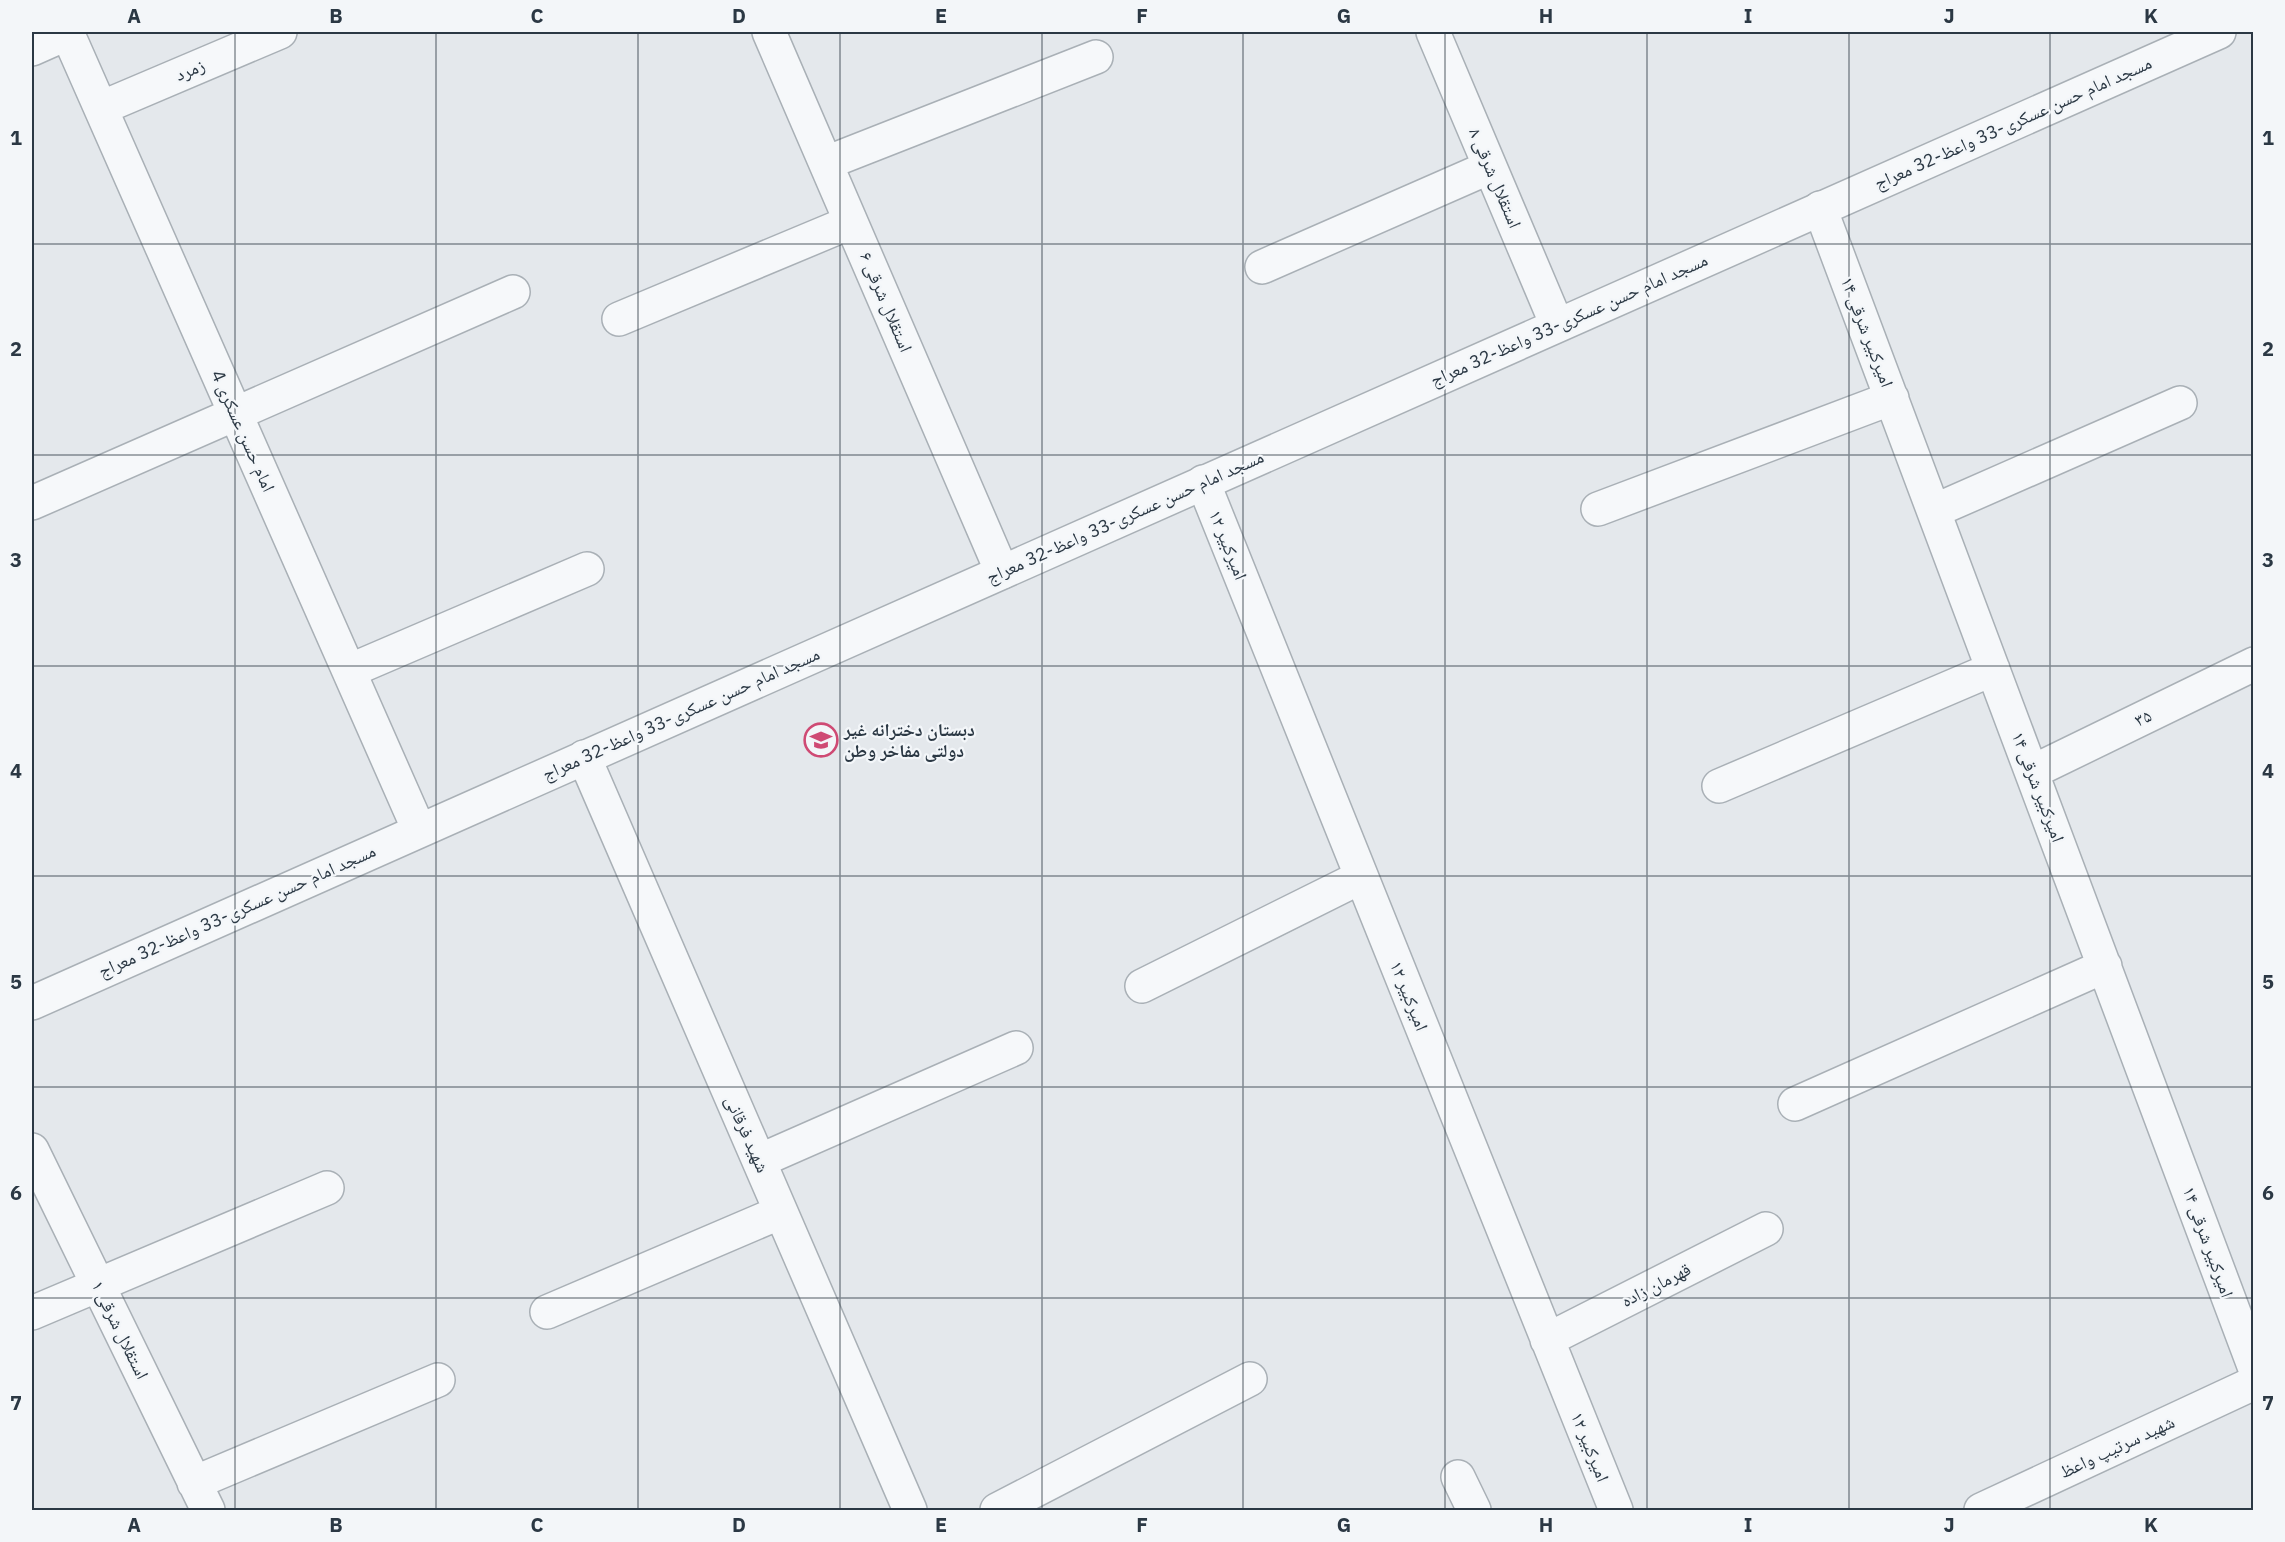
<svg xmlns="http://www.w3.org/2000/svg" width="2285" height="1542" font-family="'IBM Plex Sans','Noto Naskh Arabic',sans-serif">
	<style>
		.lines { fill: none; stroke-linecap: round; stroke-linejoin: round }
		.minor-casing { stroke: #a9b0b6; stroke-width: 36 }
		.tertiary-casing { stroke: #a9b0b6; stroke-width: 36 }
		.minor { stroke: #f6f8fa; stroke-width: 33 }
		.tertiary { stroke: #f6f8fa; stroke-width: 33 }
		.grid { fill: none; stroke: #2b3844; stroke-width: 1.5; stroke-opacity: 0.55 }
		.labels { text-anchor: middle; stroke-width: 4.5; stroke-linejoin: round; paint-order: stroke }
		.street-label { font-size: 18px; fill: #2b3844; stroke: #f3f6f9 }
		.poi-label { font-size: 18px; font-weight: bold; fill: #2b3844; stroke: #f3f6f9; text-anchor: start }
		.neatline { fill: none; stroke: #2b3844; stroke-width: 2 }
		.grid-label { font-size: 20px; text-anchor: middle; font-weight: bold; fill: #2b3844 }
	</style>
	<rect width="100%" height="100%" fill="#e4e8ec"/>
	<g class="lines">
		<g class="minor-casing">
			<path id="minor" d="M 67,32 L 419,830
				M 769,32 L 1002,572
				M 1433,32 L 1557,325
				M 32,49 L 68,33
				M 101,108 L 280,32
				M 826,163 L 1096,57
				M 1820,208 L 2254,1366
				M 1262,267 L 1490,167
				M 619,319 L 851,222
				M 1203,482 L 1616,1510
				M 32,503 L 513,292
				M 1598,509 L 1892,398
				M 1934,511 L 2180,403
				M 349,671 L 587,569
				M 584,757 L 910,1510
				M 2032,772 L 2254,664
				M 1719,786 L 1993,669
				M 1142,986 L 1361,877
				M 1795,1104 L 2105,966
				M 32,1150 L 208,1510
				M 759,1161 L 1016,1048
				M 547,1312 L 781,1212
				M 32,1313 L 327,1188
				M 1547,1340 L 1766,1229
				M 1458,1477 L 1474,1510
				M 194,1483 L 438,1380
				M 997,1510 L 1250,1379
				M 1981,1510 L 2254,1383"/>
		</g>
		<g class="tertiary-casing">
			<path id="tertiary" d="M 32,1003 L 2219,32"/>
		</g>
		<use href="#minor" class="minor"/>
		<use href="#tertiary" class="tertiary"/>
	</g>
	<path class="grid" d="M 235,32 L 235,1510M 436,32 L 436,1510M 638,32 L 638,1510M 840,32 L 840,1510M 1042,32 L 1042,1510M 1243,32 L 1243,1510M 1445,32 L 1445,1510M 1647,32 L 1647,1510M 1849,32 L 1849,1510M 2050,32 L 2050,1510M 32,244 L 2254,244M 32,455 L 2254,455M 32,666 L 2254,666M 32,876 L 2254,876M 32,1087 L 2254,1087M 32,1298 L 2254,1298"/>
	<defs>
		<g id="school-ring" transform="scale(1.725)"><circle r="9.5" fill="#f3f6f9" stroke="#cf4a74" stroke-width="1.5"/><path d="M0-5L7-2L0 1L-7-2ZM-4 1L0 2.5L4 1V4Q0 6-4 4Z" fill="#cf4a74"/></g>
	</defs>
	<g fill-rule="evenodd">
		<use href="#school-ring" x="821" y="740"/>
	</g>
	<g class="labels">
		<g class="street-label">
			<text transform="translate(190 70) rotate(-23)" y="6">زمرد</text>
			<text transform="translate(2013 123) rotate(-24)" y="6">مسجد امام حسن عسکری-33 واعظ-32 معراج</text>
			<text transform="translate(1495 178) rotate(67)" y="6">استقلال شرقی ۸</text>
			<text transform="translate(886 302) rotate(67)" y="6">استقلال شرقی ۶</text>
			<text transform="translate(1569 320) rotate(-24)" y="6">مسجد امام حسن عسکری-33 واعظ-32 معراج</text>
			<text transform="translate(1867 332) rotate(69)" y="6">۱۴ امیرکبیر شرقی</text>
			<text transform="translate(243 431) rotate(66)" y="6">امام حسن عسکری 4</text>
			<text transform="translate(1125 517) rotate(-24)" y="6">مسجد امام حسن عسکری-33 واعظ-32 معراج</text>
			<text transform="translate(1228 545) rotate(68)" y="6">امیرکبیر ۱۲</text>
			<text transform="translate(681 714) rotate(-24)" y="6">مسجد امام حسن عسکری-33 واعظ-32 معراج</text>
			<text transform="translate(2143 718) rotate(-26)" y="6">۳۵</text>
			<text transform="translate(2038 787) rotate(69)" y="6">۱۴ امیرکبیر شرقی</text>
			<text transform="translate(237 911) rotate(-24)" y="6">مسجد امام حسن عسکری-33 واعظ-32 معراج</text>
			<text transform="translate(1409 996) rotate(68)" y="6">امیرکبیر ۱۲</text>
			<text transform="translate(747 1134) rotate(66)" y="6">شهید فرقانی</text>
			<text transform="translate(2208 1242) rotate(70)" y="6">۱۴ امیرکبیر شرقی</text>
			<text transform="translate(1656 1285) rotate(-27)" y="6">قهرمان زاده</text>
			<text transform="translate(120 1330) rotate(64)" y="6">استقلال شرقی ۱</text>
			<text transform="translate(1590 1447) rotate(68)" y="6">امیرکبیر ۱۲</text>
			<text transform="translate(2117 1447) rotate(-25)" y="6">شهید سرتیپ واعظ</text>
		</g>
		<g class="poi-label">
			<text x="844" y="736">دبستان دخترانه غیر<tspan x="844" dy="21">دولتی مفاخر وطن</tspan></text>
		</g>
	</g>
	<rect width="2285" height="1542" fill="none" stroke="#f3f6f9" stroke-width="66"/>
	<rect x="33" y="33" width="2219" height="1476" class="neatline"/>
	<g class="grid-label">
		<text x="134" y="23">A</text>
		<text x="336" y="23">B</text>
		<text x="537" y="23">C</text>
		<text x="739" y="23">D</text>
		<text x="941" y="23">E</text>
		<text x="1142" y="23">F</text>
		<text x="1344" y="23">G</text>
		<text x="1546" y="23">H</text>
		<text x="1748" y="23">I</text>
		<text x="1949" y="23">J</text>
		<text x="2151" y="23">K</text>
		<text x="16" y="145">1</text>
		<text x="2268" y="145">1</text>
		<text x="16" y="356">2</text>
		<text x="2268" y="356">2</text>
		<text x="16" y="567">3</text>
		<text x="2268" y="567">3</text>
		<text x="16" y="778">4</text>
		<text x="2268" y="778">4</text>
		<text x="16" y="989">5</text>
		<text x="2268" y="989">5</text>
		<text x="16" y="1200">6</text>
		<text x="2268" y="1200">6</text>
		<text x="16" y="1410">7</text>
		<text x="2268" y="1410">7</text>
		<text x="134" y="1532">A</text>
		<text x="336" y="1532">B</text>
		<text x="537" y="1532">C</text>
		<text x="739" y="1532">D</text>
		<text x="941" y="1532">E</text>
		<text x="1142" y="1532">F</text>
		<text x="1344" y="1532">G</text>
		<text x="1546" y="1532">H</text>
		<text x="1748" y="1532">I</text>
		<text x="1949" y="1532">J</text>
		<text x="2151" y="1532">K</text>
	</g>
</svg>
